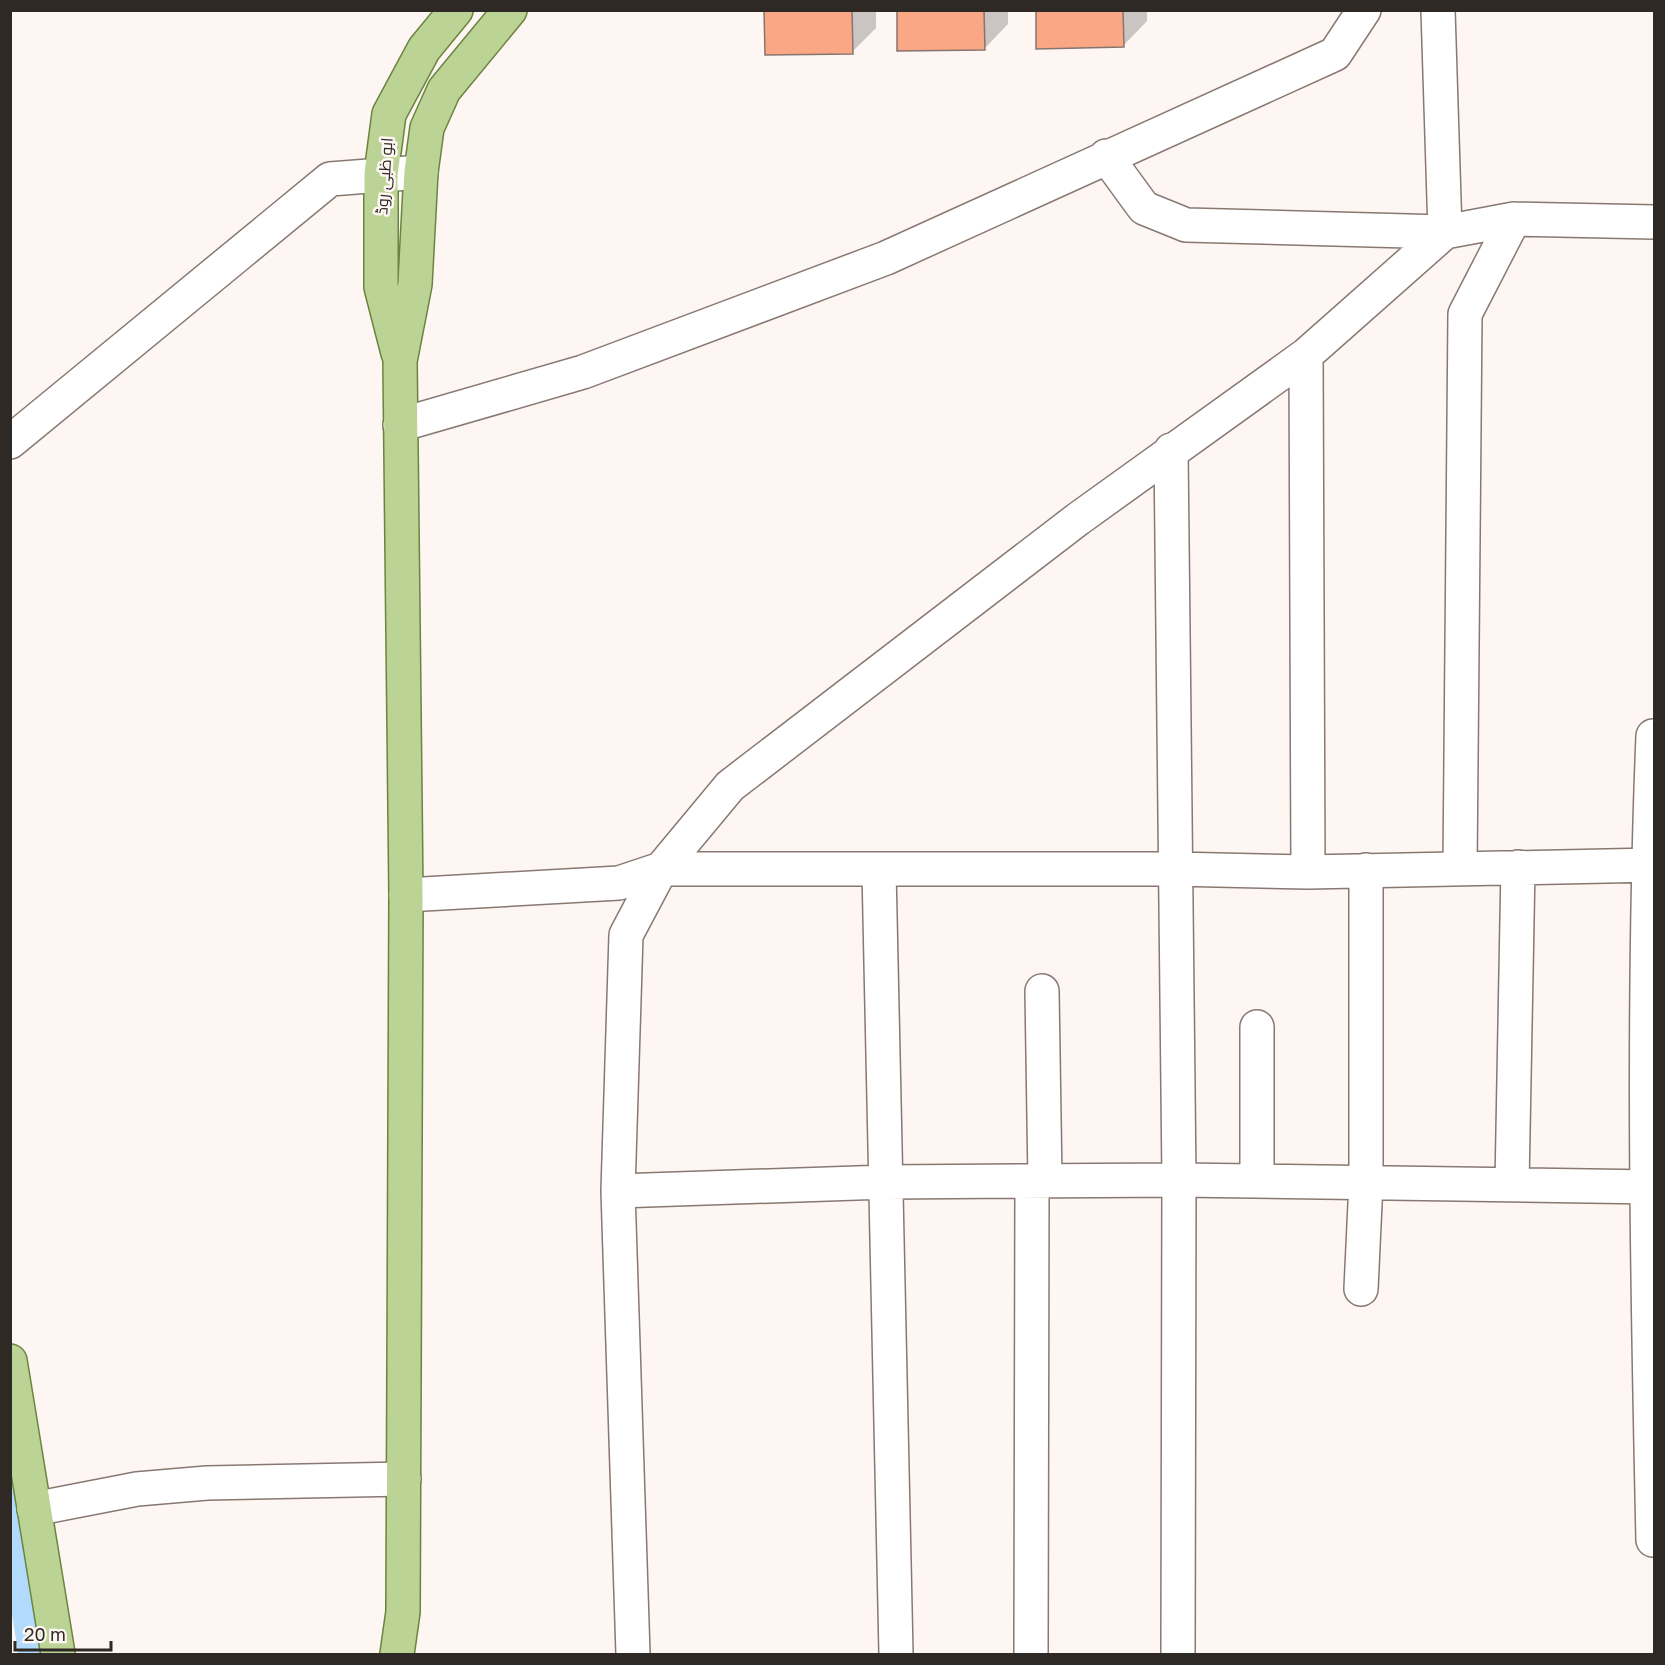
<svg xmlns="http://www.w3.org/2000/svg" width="1665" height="1665" font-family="'Golos Text',Cairo,sans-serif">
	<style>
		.shadow { fill: #0003 }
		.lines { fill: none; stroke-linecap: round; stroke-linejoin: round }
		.canal { stroke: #b1dafd; stroke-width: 33 }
		.building { fill: #f9a784; stroke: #85756e; stroke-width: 1.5 }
		.minor-casing { stroke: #887871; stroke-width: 36 }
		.major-casing { stroke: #6c843f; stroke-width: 36 }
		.minor { stroke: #fff; stroke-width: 33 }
		.major { stroke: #bbd394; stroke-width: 33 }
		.labels { text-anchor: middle; stroke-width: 5; stroke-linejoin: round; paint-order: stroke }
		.street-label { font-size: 16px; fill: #2f2926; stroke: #fdf6f3 }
	</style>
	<rect width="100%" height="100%" fill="#fdf6f3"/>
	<path class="shadow" d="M 766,10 L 876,10 L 876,28 L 852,52 Z
		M 898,10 L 1008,10 L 1008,24 L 984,49 Z
		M 1037,10 L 1147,10 L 1147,21 L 1123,46 Z"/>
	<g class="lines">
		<path class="canal" d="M 10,1496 L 35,1654"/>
	</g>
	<path class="building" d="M 764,10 L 852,10 L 853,54 L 765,55 Z
		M 897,10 L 984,10 L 985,50 L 897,51 Z
		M 1036,10 L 1123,10 L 1124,47 L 1036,49 Z"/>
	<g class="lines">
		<g class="minor-casing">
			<path id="minor" d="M 1106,156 L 1144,208 L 1186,225 L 1445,232 L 1438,10
				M 1306,355 L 1308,872
				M 400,425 L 583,372 L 886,258 L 1335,54 L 1364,10
				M 10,442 L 330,179 L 421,172
				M 1171,450 L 1179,1180 L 1178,1654
				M 1653,736 C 1642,1004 1647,1272 1653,1540
				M 1460,868 L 1465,314 L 1514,219
				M 879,870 L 896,1654
				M 406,895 L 619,883 L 661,869 L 1174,869 L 1308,872 L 1654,865
				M 1042,991 L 1045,1181
				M 1257,1027 L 1257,1180
				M 1512,1184 L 1518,867
				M 618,1191 L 886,1182 L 1179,1180 L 1654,1187
				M 1361,1289 L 1366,1182 L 1366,870
				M 34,1509 L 137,1489 L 207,1483 L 404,1479
				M 633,1654 L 618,1191 L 626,935 L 661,869 L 730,786 L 1078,519 L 1306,355 L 1445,232 L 1514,219 L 1654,222
				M 1031,1654 L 1032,1182"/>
		</g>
		<g class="major-casing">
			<path id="major" d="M 398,353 L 381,287 L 381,174 L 389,114 L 424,49 L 456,10
				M 10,1361 L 58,1654
				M 397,1654 L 403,1612 L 406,895 L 400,361 L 415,284 L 421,172 L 427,128 L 444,90 L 510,10"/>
		</g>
		<use href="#minor" class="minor"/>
		<use href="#major" class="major"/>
	</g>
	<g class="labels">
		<g class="street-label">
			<text transform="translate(384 176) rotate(-86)" y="6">ابو ظبی روڈ</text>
		</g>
	</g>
	<rect width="1665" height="1665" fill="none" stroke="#2f2926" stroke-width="24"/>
	<path d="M15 1641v9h96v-9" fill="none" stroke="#2f2926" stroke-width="3"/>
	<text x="24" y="1641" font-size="18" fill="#2f2926" stroke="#fdf6f3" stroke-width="4.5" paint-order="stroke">20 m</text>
</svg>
